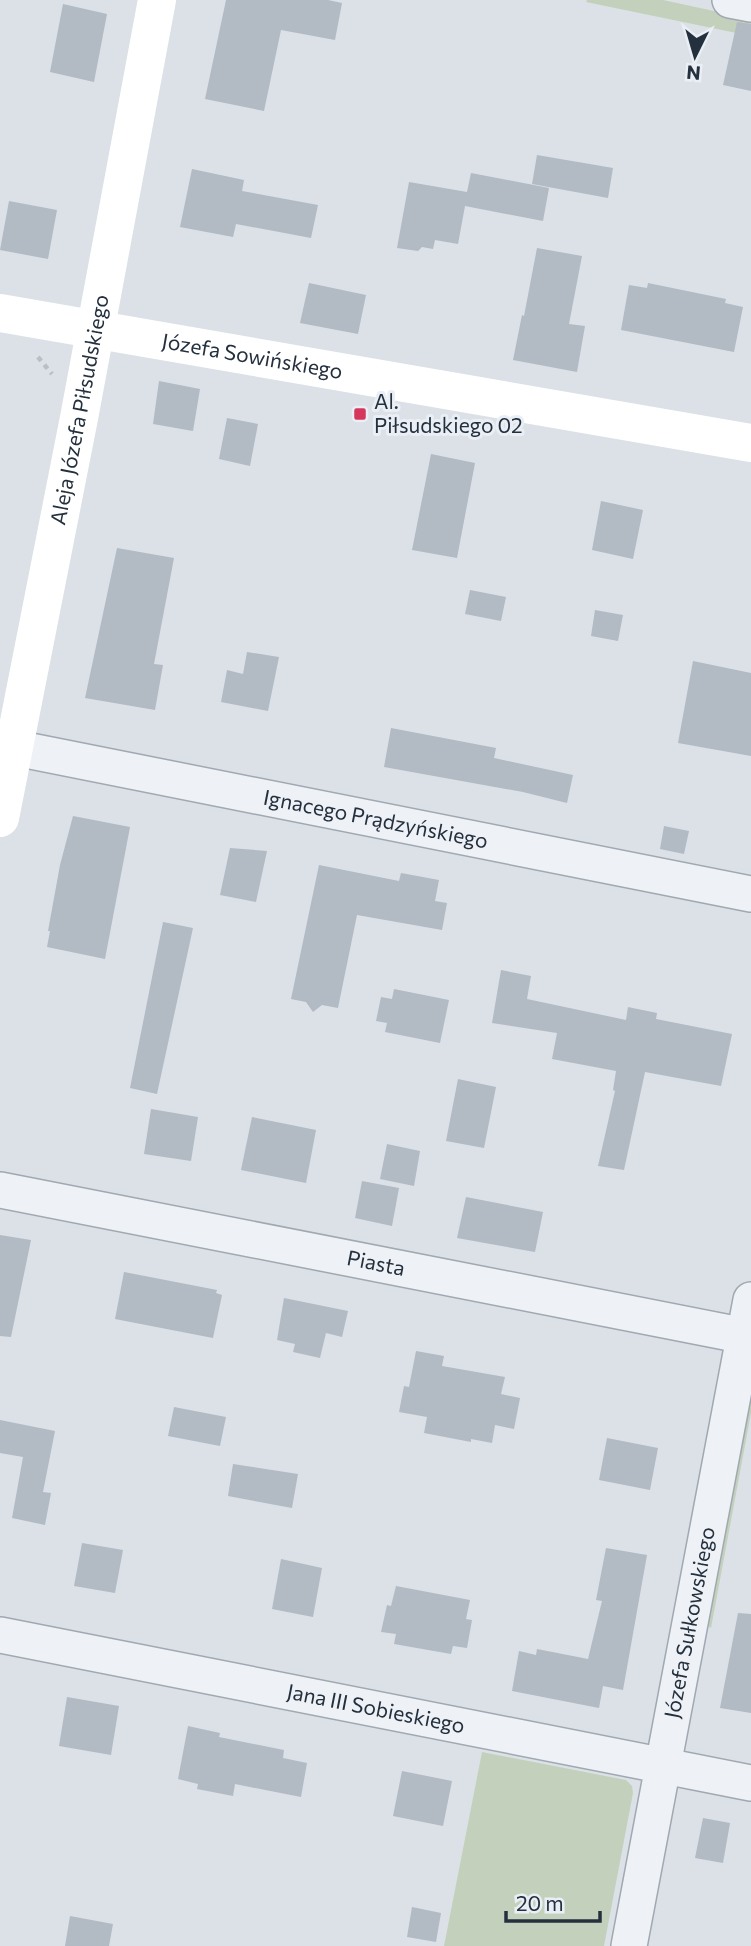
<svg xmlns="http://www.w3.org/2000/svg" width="751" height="1946" font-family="Commissioner,sans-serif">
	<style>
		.green { fill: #c3d1bc }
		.building { fill: #b2bac4 }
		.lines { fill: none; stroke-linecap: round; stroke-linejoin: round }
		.street-casing { stroke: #a0a8b1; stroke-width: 38 }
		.path { stroke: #b9bfc5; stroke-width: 4.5; stroke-dasharray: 5 5; stroke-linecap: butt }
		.street { stroke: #eef1f5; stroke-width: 35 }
		.secondary { stroke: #fff; stroke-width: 38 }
		.poi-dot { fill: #d6365b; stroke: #eaeff5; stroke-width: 2.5 }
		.labels { text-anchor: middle; stroke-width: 6; stroke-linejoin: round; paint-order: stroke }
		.street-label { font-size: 21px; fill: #24303e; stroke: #eaeff5 }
		.poi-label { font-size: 21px; fill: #24303e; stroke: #eaeff5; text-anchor: start }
	</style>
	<rect width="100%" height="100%" fill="#dbe1e7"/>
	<path class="green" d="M 587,0 L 663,0 L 751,19 L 751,36 L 586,2 Z
		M 751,1380 L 751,1413 L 711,1628 L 705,1624 Z
		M 482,1752 L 626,1780 L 632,1786 L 633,1793 L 604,1946 L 444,1946 Z"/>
	<path class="building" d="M 226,0 L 328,0 L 342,3 L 335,40 L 281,30 L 264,111 L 205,99 Z
		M 63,4 L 107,14 L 94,82 L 50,72 Z
		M 737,22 L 751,24 L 751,91 L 723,85 Z
		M 537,155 L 613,168 L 608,198 L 532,184 Z
		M 192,169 L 244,180 L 242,191 L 318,205 L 311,238 L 236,224 L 233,237 L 180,227 Z
		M 471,173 L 549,188 L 543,221 L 465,206 L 458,244 L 435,240 L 433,249 L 422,247 L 418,251 L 397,248 L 409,182 L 467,192 Z
		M 9,201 L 57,210 L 48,259 L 0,250 Z
		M 537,248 L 582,256 L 569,324 L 585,326 L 577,372 L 513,360 L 522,315 L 524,316 Z
		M 309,283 L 366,295 L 358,334 L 300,323 Z
		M 648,283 L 726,299 L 725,303 L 743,307 L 734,352 L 621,330 L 629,285 L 647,288 Z
		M 159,381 L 200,389 L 193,431 L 153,424 Z
		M 227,418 L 258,424 L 250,466 L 219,459 Z
		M 431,454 L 475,463 L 457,558 L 412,550 Z
		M 601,501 L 643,510 L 633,559 L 592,550 Z
		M 117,548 L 174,558 L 154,664 L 163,665 L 155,710 L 85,698 Z
		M 470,590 L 506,597 L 501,621 L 465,614 Z
		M 595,610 L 623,615 L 618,641 L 591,636 Z
		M 247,652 L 279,657 L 268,711 L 221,702 L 227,670 L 243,674 Z
		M 693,661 L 751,673 L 751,756 L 678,743 Z
		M 391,728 L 496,748 L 494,758 L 573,775 L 567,803 L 523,792 L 384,767 Z
		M 73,816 L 130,827 L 105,959 L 47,947 L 50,931 L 48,931 L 60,865 Z
		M 664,826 L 689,831 L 684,854 L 660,849 Z
		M 230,848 L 267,851 L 256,902 L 220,895 Z
		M 319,865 L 399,881 L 401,873 L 439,880 L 435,901 L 447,903 L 442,930 L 357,915 L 338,1008 L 322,1005 L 313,1012 L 306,1002 L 291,999 Z
		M 163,922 L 193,928 L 157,1094 L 130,1088 Z
		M 501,970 L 531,976 L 527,999 L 626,1020 L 628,1007 L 657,1013 L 656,1019 L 732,1034 L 721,1086 L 645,1072 L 624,1170 L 598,1166 L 615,1091 L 613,1090 L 616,1071 L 552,1059 L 557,1033 L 492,1023 Z
		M 394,989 L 449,1000 L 440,1043 L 385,1032 L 387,1023 L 376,1021 L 381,997 L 392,999 Z
		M 458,1079 L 496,1087 L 484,1148 L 446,1141 Z
		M 151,1109 L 198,1117 L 191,1161 L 144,1154 Z
		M 252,1117 L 316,1130 L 306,1183 L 241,1170 Z
		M 387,1144 L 420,1151 L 414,1186 L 380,1179 Z
		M 362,1181 L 399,1188 L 392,1226 L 355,1218 Z
		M 466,1197 L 543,1212 L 535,1252 L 457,1238 Z
		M 0,1235 L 31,1240 L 11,1337 L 0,1336 Z
		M 124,1272 L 217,1290 L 216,1293 L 222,1295 L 213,1338 L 115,1319 Z
		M 284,1298 L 348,1311 L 342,1337 L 326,1333 L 320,1358 L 293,1352 L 295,1344 L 277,1340 Z
		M 416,1351 L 444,1356 L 442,1366 L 505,1377 L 501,1394 L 520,1398 L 514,1429 L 495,1425 L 492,1443 L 471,1439 L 471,1442 L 424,1433 L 427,1417 L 399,1412 L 404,1386 L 409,1387 Z
		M 174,1407 L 226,1417 L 220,1446 L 168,1436 Z
		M 0,1420 L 55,1431 L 43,1492 L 51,1493 L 45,1525 L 12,1518 L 23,1457 L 0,1453 Z
		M 607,1438 L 658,1448 L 650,1490 L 599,1480 Z
		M 233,1464 L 298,1474 L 292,1508 L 228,1496 Z
		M 82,1543 L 123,1550 L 115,1593 L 74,1586 Z
		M 606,1548 L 647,1555 L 623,1690 L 603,1686 L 599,1708 L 512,1691 L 519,1651 L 536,1655 L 537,1649 L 588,1659 L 602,1601 L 596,1600 Z
		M 281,1559 L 322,1568 L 313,1617 L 272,1609 Z
		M 396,1586 L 470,1600 L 466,1619 L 472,1620 L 467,1648 L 453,1646 L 451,1654 L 394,1644 L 396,1634 L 381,1632 L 387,1605 L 391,1606 Z
		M 738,1613 L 751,1614 L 751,1713 L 720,1708 Z
		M 67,1697 L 119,1706 L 111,1755 L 59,1746 Z
		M 188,1726 L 220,1733 L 219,1737 L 284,1750 L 283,1758 L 307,1763 L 301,1797 L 235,1784 L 233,1796 L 197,1789 L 198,1784 L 178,1779 Z
		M 402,1771 L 452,1781 L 443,1826 L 393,1816 Z
		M 703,1818 L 730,1823 L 723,1863 L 695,1858 Z
		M 412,1907 L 441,1913 L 436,1942 L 407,1937 Z
		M 70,1916 L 113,1924 L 109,1946 L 65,1946 Z"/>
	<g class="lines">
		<g class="street-casing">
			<g id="street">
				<path d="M 730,0 L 751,4"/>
				<path id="s1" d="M 0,745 L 751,894"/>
				<path id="s2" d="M 0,1190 L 751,1337"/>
				<path id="s3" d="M 0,1635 L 751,1783"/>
				<path id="s4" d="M 629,1946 L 751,1300"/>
			</g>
		</g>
		<path class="path" d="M 38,357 L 52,374"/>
		<use href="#street" class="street"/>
		<g class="secondary">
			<path id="s5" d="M 0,313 L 751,443"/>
			<path id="s6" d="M 0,818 L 79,418 L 157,0"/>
		</g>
	</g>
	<rect class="poi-dot" x="353" y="407" width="14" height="14" rx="3.5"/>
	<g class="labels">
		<g class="street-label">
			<text dy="7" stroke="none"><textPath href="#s5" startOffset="256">Józefa Sowińskiego</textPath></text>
			<text dy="7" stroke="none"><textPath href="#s6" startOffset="416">Aleja Józefa Piłsudskiego</textPath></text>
			<text dy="7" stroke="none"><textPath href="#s1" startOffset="383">Ignacego Prądzyńskiego</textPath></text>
			<text dy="7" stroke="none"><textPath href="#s2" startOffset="383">Piasta</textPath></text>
			<text dy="7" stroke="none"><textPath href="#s4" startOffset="329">Józefa Sułkowskiego</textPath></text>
			<text dy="7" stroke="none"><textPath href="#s3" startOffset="383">Jana III Sobieskiego</textPath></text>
		</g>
		<g class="poi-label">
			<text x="374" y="409">Al.<tspan x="374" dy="24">Piłsudskiego 02</tspan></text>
		</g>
	</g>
	<g transform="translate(695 56) rotate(185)" stroke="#eaeff5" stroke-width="5" paint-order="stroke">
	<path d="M0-5L12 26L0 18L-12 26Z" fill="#24303e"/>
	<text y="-10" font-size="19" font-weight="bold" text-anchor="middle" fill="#24303e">N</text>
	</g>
	<path d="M506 1911v10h94v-10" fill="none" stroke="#24303e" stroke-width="3.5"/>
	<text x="516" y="1911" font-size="21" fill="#24303e" stroke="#eaeff5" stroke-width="5" paint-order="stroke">20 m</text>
</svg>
